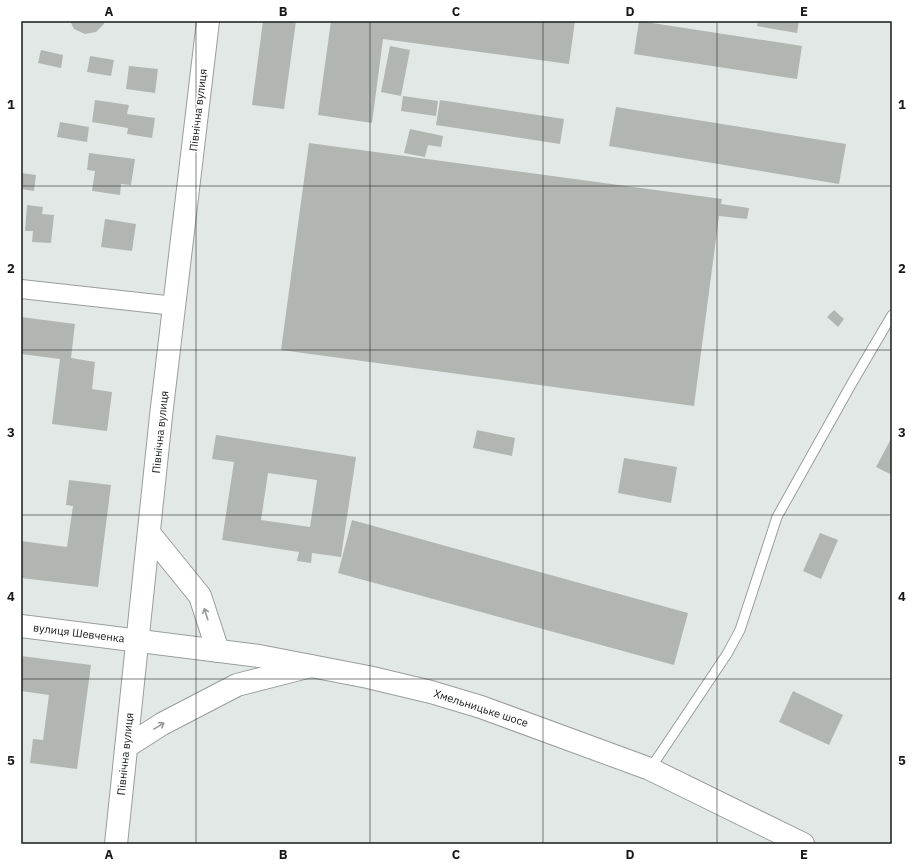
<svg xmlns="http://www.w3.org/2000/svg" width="913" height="865" font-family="'IBM Plex Sans',sans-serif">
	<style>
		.building { fill: #b2b6b3; fill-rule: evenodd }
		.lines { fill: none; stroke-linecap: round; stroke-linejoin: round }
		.service-casing { stroke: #989e9c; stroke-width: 11 }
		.minor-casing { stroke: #989e9c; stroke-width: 20 }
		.tertiary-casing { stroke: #989e9c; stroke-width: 24 }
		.secondary-casing { stroke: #989e9c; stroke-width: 24 }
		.service { stroke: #fff; stroke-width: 9 }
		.minor { stroke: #fff; stroke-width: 18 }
		.tertiary { stroke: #fff; stroke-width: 22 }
		.secondary { stroke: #fff; stroke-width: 22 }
		.oneway { stroke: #979898 }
		.grid { fill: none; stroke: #171a19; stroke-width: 1; stroke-opacity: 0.55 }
		.labels { text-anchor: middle; stroke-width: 3; stroke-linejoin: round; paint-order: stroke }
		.street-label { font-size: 11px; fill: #171a19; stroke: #fff }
		.neatline { fill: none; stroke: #171a19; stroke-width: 1.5 }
		.grid-label { font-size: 13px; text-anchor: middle; font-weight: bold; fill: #171a19 }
	</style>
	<rect width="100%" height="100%" fill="#e2e8e6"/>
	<path class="building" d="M 70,21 L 104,21 L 104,24 L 96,32 L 85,34 L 74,29 Z
		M 263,21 L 296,21 L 284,109 L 252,105 Z
		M 331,21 L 575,21 L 569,64 L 383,39 L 372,123 L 318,115 Z
		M 639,21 L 802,46 L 797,79 L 634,54 Z
		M 758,21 L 799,21 L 797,33 L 757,26 Z
		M 390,46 L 410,50 L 401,96 L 381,92 Z
		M 41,50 L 63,55 L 61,68 L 38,63 Z
		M 90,56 L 114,60 L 111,76 L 87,72 Z
		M 129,66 L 158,69 L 155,93 L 126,89 Z
		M 403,96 L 438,101 L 436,116 L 401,111 Z
		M 95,100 L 129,105 L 127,114 L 155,118 L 152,138 L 127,134 L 128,128 L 92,122 Z
		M 440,100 L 564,119 L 560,144 L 436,125 Z
		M 616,107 L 846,144 L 839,184 L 609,146 Z
		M 60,122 L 89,127 L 87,142 L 57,137 Z
		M 410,129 L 443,136 L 441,147 L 428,145 L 425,157 L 404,153 Z
		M 309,143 L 722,199 L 721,204 L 749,208 L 747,219 L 719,216 L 694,406 L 281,350 Z
		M 89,153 L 135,159 L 131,185 L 121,184 L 120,195 L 92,191 L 95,171 L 87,170 Z
		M 21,173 L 36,175 L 34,191 L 21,189 Z
		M 27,205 L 43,207 L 42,214 L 54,215 L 51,243 L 32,242 L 33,231 L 25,231 Z
		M 105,219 L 136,224 L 132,251 L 101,247 Z
		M 834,310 L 844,319 L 838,327 L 827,317 Z
		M 21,317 L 75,324 L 71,358 L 95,362 L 92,389 L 112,392 L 107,431 L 52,424 L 60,359 L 21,354 Z
		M 477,430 L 515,438 L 512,456 L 473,448 Z
		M 216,435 L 356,457 L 341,557 L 312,553 L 311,563 L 297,561 L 299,552 L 222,540 L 234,462 L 212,459 ZM 268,473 L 317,480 L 310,527 L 261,520 Z
		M 892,437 L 892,475 L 876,467 Z
		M 624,458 L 677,467 L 671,503 L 618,493 Z
		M 69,480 L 111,485 L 98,587 L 21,578 L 21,541 L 67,547 L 73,506 L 66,505 Z
		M 352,520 L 688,613 L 674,665 L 338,573 Z
		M 820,533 L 838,540 L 821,579 L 803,571 Z
		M 21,656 L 91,665 L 77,769 L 30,763 L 33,739 L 43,740 L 49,695 L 21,691 Z
		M 793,691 L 843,715 L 829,745 L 779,722 Z"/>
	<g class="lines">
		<g class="service-casing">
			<path id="service" d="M 650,769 L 727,654 L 740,630 L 777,517 L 852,383 L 892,315"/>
		</g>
		<g class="minor-casing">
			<path id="minor" d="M 21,289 L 175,306"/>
		</g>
		<g class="tertiary-casing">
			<path id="tertiary" d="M 21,626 L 259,656 L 368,677 L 431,692 L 481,707 L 650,769 L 803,844"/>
		</g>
		<g class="secondary-casing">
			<path id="secondary" d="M 149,533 L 200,596 L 218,651
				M 126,747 L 162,724 L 237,685 L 311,666
				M 116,844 L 161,416 L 208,21"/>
		</g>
		<use href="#service" class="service"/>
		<use href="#minor" class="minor"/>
		<use href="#tertiary" class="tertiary"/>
		<use href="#secondary" class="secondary"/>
	</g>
	<defs><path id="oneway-shaft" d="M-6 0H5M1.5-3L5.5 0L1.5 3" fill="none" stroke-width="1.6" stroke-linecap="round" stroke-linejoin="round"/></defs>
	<g class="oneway">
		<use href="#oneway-shaft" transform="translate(206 614) rotate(-108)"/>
		<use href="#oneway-shaft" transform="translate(159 726) rotate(-31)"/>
	</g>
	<path class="grid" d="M 196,21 L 196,844M 370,21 L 370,844M 543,21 L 543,844M 717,21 L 717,844M 21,186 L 892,186M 21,350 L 892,350M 21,515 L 892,515M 21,679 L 892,679"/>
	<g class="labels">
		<g class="street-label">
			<text transform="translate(198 110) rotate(-83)" y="4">Північна вулиця</text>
			<text transform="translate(160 432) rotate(-84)" y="4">Північна вулиця</text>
			<text transform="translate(79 633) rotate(7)" y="4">вулиця Шевченка</text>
			<text transform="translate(481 708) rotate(18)" y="4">Хмельницьке шосе</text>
			<text transform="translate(125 754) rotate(-84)" y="4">Північна вулиця</text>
		</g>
	</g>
	<rect width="913" height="865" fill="none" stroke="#ffffff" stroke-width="44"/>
	<rect x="22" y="22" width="869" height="821" class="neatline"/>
	<g class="grid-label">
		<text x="109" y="16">A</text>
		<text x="283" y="16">B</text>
		<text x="456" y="16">C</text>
		<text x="630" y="16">D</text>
		<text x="804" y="16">E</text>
		<text x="11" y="109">1</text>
		<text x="902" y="109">1</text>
		<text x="11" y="273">2</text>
		<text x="902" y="273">2</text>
		<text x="11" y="437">3</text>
		<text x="902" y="437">3</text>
		<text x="11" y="601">4</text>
		<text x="902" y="601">4</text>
		<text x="11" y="765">5</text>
		<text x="902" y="765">5</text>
		<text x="109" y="859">A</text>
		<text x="283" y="859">B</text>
		<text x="456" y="859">C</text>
		<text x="630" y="859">D</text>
		<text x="804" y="859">E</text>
	</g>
</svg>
